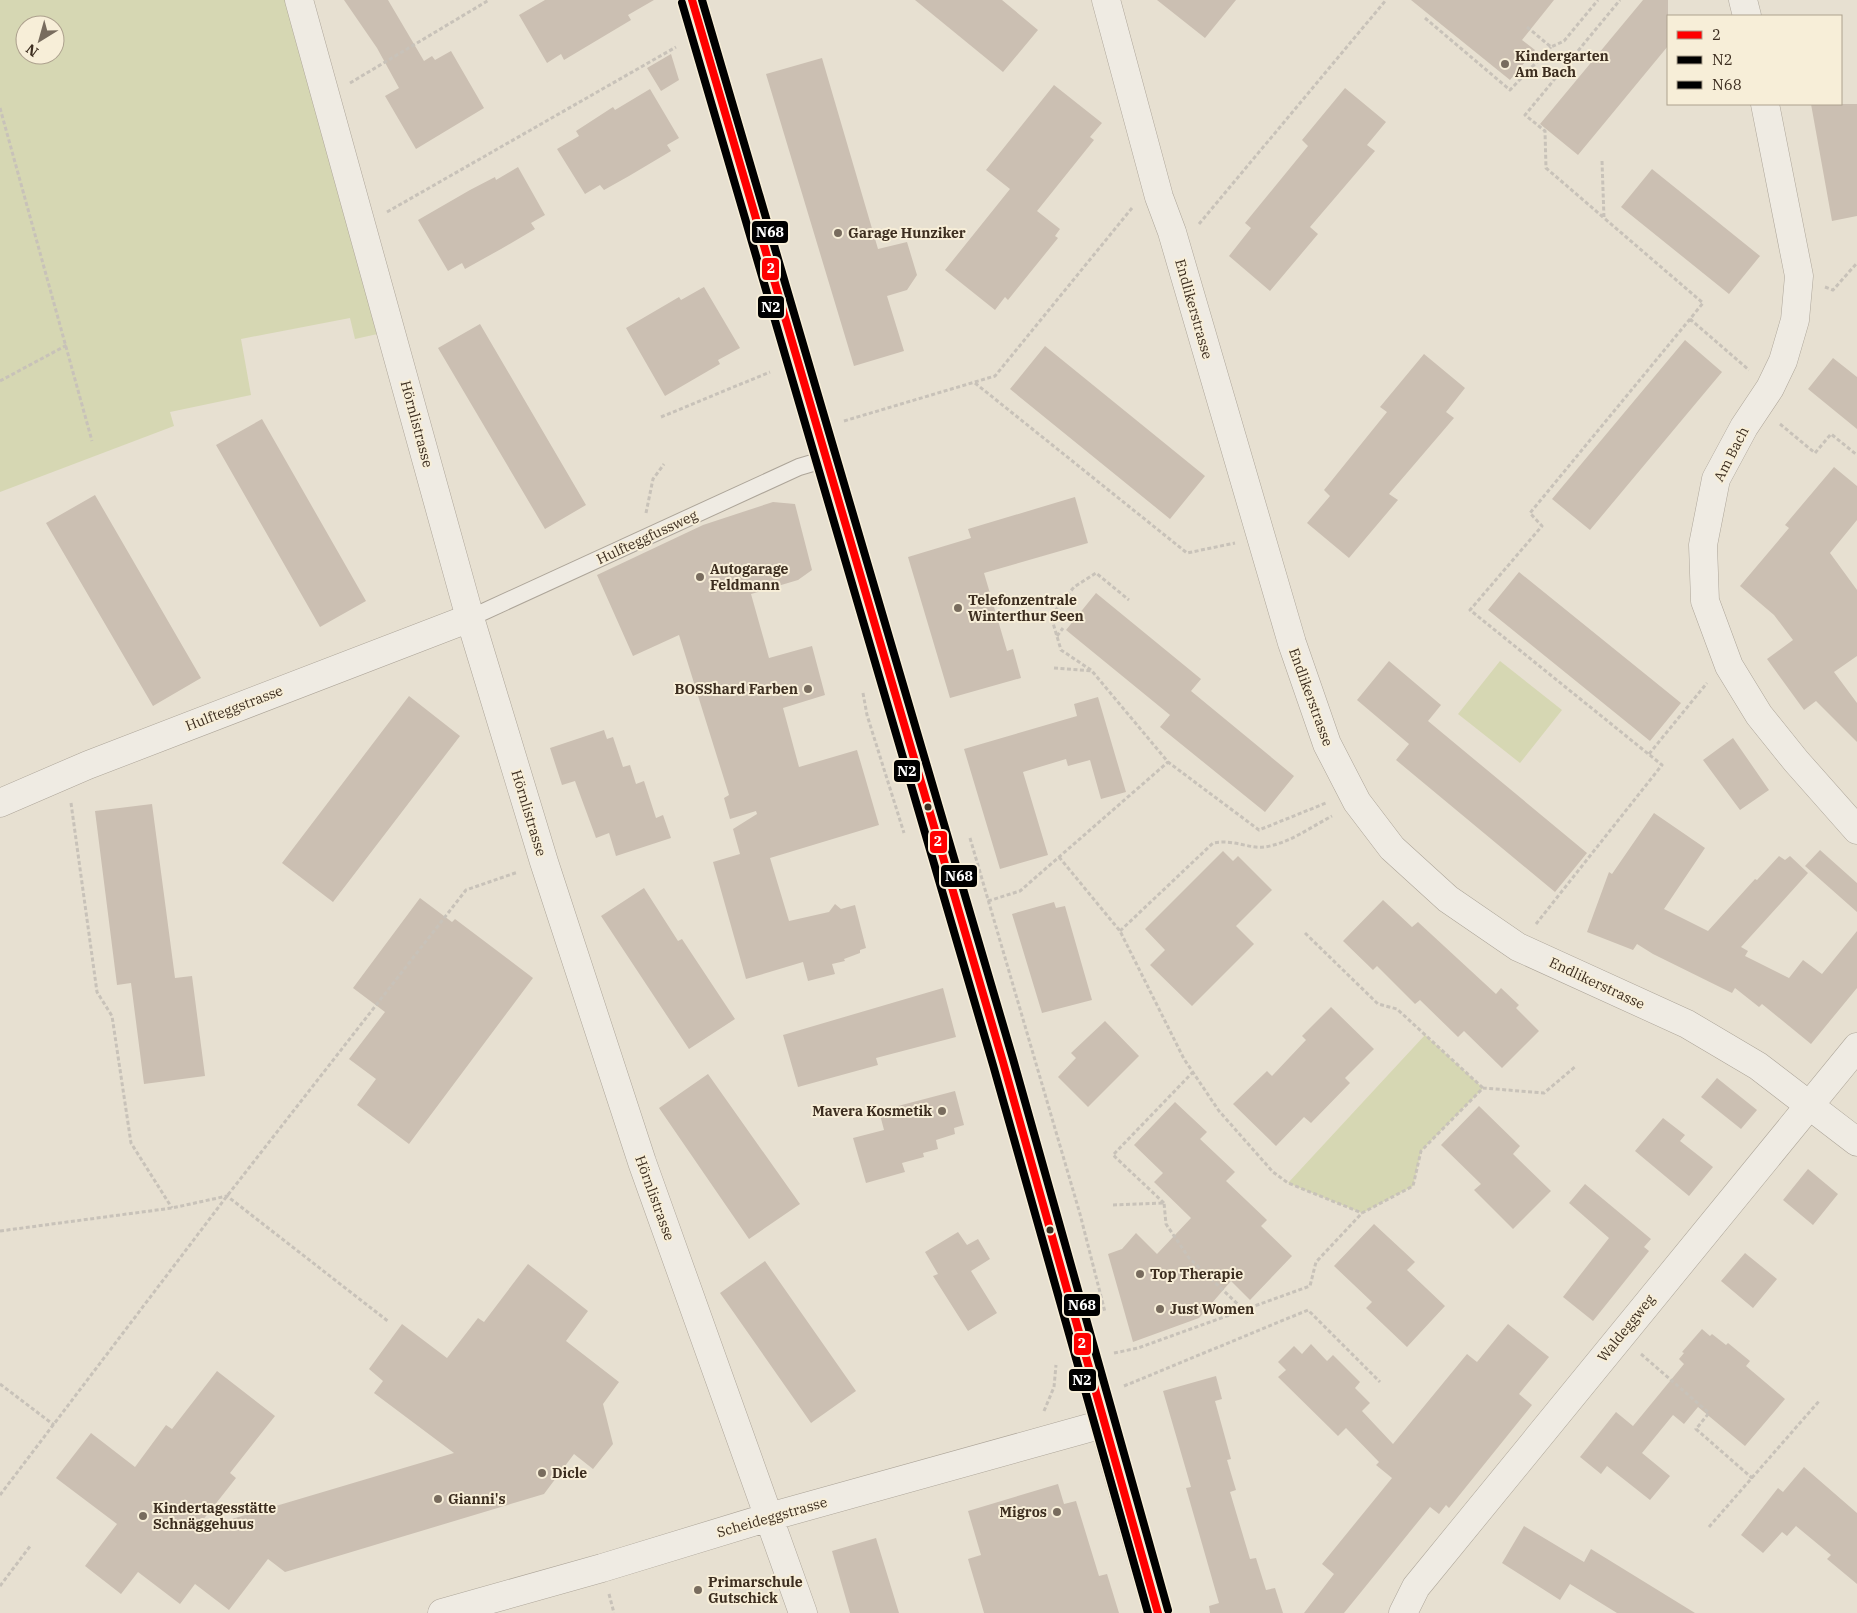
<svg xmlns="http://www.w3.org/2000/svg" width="1857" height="1613" font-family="'IBM Plex Serif',serif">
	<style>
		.green { fill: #d6d7b3; fill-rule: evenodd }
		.building { fill: #cbbfb2 }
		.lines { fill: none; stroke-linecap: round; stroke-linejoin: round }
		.lane-casing { stroke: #ada599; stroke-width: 18 }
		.street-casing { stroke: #ada599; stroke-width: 29 }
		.primary-casing { stroke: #928b80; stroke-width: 29 }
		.path { stroke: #c8c2b9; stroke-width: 3; stroke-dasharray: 4 2.5; stroke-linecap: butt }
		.lane { stroke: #efebe3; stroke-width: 16 }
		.street { stroke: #efebe3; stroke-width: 28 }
		.primary { stroke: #e6e1d4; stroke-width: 28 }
		.bus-1-casing { stroke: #f7eed8; stroke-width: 11 }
		.bus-2-casing { stroke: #f7eed8; stroke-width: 11 }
		.bus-3-casing { stroke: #f7eed8; stroke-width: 11 }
		.bus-1 { stroke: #f00; stroke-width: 8 }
		.bus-2 { stroke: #000; stroke-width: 8 }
		.bus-3 { stroke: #000; stroke-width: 8 }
		.poi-dot { fill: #786c5e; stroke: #f7eed8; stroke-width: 2 }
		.bus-dot { fill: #3d2e20; stroke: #f7eed8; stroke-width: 2 }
		.labels { text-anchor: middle; stroke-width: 4; stroke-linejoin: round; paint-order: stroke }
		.poi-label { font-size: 14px; font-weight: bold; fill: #3d2e20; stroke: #f7eed8; text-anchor: start }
		.street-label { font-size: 14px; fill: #3d2e20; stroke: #f7eed8 }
		.line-badge { stroke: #f7eed8; stroke-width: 2 }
		.badge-label { font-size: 14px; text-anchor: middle; font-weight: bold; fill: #fff }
	</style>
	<rect width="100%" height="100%" fill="#e7e0d1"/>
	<path class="green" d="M 0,0 L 299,0 L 391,331 L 355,339 L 350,318 L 241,339 L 251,395 L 170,412 L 174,426 L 0,492 ZM 25,25 L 55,25 L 55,55 L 25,55 Z
		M 1500,661 L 1562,710 L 1520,763 L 1458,714 Z
		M 1425,1035 L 1483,1088 L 1421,1151 L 1413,1186 L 1362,1213 L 1288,1183 Z"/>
	<path class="building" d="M 344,0 L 388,0 L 424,61 L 432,56 L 435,60 L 451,51 L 484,108 L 416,149 L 385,96 L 399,88 L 377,48 Z
		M 545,0 L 654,0 L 628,15 L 631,20 L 564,60 L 561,54 L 547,63 L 519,15 Z
		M 915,0 L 1002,0 L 1038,30 L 1003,72 Z
		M 1157,0 L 1236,0 L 1205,38 Z
		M 1411,0 L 1554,0 L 1522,40 L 1535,50 L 1510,80 Z
		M 1643,0 L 1668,0 L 1668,46 L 1578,155 L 1540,124 Z
		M 671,54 L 679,80 L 661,91 L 647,68 Z
		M 822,58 L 878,249 L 907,242 L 917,275 L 907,290 L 887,296 L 904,351 L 854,366 L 766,74 Z
		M 1054,85 L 1102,123 L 1090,137 L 1094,140 L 1037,211 L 1060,229 L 1055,236 L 1058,238 L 1008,300 L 1005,297 L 995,310 L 945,270 L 1010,189 L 986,170 Z
		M 1345,88 L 1386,122 L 1367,145 L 1375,151 L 1310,227 L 1318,234 L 1270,291 L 1229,256 L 1251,228 L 1245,223 L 1308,146 L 1302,140 Z
		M 650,89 L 679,138 L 667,145 L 671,151 L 629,176 L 604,190 L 600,185 L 585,194 L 557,149 L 579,136 L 576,131 L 613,107 L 615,110 Z
		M 1811,104 L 1857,104 L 1857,216 L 1832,221 Z
		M 518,167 L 545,215 L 531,223 L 535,229 L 501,249 L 465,269 L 462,263 L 448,271 L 418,220 L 470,190 L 495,177 L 496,180 Z
		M 1652,169 L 1760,256 L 1729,294 L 1621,207 Z
		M 704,287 L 740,348 L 718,360 L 720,364 L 665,396 L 626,328 L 679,297 L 681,300 Z
		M 480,324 L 586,505 L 545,529 L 438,348 Z
		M 1685,340 L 1722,372 L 1590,530 L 1552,499 Z
		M 1045,346 L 1205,476 L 1170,519 L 1010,389 Z
		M 1424,354 L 1465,388 L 1446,412 L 1454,418 L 1389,494 L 1398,500 L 1349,558 L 1307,523 L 1330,496 L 1324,490 L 1387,412 L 1380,407 Z
		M 1833,358 L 1857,377 L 1857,429 L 1808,389 Z
		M 262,419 L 366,601 L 320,627 L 216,445 Z
		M 1834,467 L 1857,486 L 1857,520 L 1830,553 L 1857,590 L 1857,656 L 1834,672 L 1857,703 L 1857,742 L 1816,701 L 1804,710 L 1767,659 L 1793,640 L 1774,615 L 1740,586 L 1789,528 L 1785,525 Z
		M 95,495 L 201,678 L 153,706 L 46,523 Z
		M 1075,497 L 1088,543 L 984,573 L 1007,651 L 1013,649 L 1021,678 L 950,698 L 908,557 L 971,538 L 968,529 Z
		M 773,502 L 795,504 L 812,570 L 798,580 L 751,594 L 769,658 L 812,646 L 825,695 L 783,708 L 799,767 L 857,750 L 879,825 L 770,858 L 789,921 L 829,912 L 835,904 L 841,909 L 855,905 L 866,948 L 860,950 L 860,953 L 844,959 L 845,961 L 832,964 L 835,974 L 808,981 L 803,962 L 746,979 L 713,862 L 740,854 L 733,829 L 757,814 L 756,811 L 730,819 L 724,798 L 729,795 L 679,635 L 633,656 L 597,575 L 703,525 Z
		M 1519,572 L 1681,703 L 1650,741 L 1488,610 Z
		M 1096,593 L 1201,679 L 1191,691 L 1294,776 L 1265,812 L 1160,727 L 1170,715 L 1066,630 Z
		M 1389,661 L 1441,705 L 1428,721 L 1587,853 L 1555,892 L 1396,760 L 1409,744 L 1357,700 Z
		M 409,696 L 460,736 L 333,902 L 282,863 Z
		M 1098,697 L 1126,792 L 1101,799 L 1090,760 L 1068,766 L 1066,759 L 1023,772 L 1048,855 L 1000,869 L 964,749 L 1077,716 L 1074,704 Z
		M 604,730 L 607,739 L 613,737 L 623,767 L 630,765 L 636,784 L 644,781 L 656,818 L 663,815 L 671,838 L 616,856 L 609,833 L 596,838 L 575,781 L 562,785 L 550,748 Z
		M 1733,738 L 1769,790 L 1740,810 L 1703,760 Z
		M 152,804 L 175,978 L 192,976 L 205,1076 L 144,1084 L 131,983 L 117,985 L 95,811 Z
		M 1654,813 L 1705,848 L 1664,909 L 1708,931 L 1755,879 L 1757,880 L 1779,856 L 1785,860 L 1790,856 L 1808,873 L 1741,947 L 1748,951 L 1745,956 L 1789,978 L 1803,960 L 1822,974 L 1857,931 L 1857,988 L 1811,1044 L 1762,1004 L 1759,1007 L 1735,988 L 1732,993 L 1653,954 L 1637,944 L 1633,950 L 1587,932 L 1609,872 L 1612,874 Z
		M 1820,850 L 1857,883 L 1857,912 L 1805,866 Z
		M 1223,851 L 1233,861 L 1238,856 L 1272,890 L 1236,926 L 1254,944 L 1192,1006 L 1150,965 L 1165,950 L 1145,929 Z
		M 644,888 L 678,941 L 682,939 L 735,1019 L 689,1049 L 601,916 Z
		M 420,898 L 452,922 L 455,919 L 533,978 L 409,1144 L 357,1105 L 376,1079 L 349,1059 L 385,1012 L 353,988 Z
		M 1383,900 L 1412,927 L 1418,922 L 1496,994 L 1501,988 L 1519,1005 L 1516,1008 L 1539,1031 L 1502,1068 L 1464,1031 L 1458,1037 L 1420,1000 L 1415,1004 L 1377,966 L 1373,970 L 1343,941 Z
		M 1054,902 L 1056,908 L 1065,906 L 1092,1000 L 1042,1013 L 1012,914 Z
		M 943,988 L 956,1037 L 876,1058 L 878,1065 L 798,1087 L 783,1035 Z
		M 1331,1007 L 1374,1049 L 1345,1078 L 1350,1083 L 1311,1123 L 1304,1117 L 1276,1146 L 1233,1104 L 1267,1071 L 1272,1076 L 1306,1040 L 1302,1036 Z
		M 1105,1021 L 1139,1056 L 1088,1107 L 1058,1077 L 1076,1058 L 1071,1053 Z
		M 708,1074 L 800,1204 L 749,1239 L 659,1108 Z
		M 1717,1078 L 1757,1110 L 1741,1129 L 1701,1097 Z
		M 955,1091 L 964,1125 L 954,1128 L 955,1134 L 936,1140 L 938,1149 L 923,1153 L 924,1157 L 902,1163 L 905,1172 L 866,1183 L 853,1138 L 884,1130 L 879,1111 Z
		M 1175,1102 L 1207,1132 L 1200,1139 L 1235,1172 L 1226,1181 L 1267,1220 L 1261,1226 L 1292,1256 L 1250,1300 L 1231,1281 L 1199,1318 L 1133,1342 L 1108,1254 L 1122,1249 L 1136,1233 L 1157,1254 L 1191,1218 L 1154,1182 L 1163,1173 L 1134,1145 Z
		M 1479,1106 L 1520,1146 L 1513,1154 L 1551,1191 L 1513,1229 L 1474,1190 L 1481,1184 L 1441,1145 Z
		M 1663,1118 L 1685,1135 L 1680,1141 L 1713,1167 L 1689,1196 L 1635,1151 Z
		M 1808,1169 L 1838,1194 L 1813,1225 L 1783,1200 Z
		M 1585,1184 L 1651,1239 L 1644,1247 L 1649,1251 L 1593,1321 L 1563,1297 L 1609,1238 L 1569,1203 Z
		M 1374,1224 L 1415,1262 L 1407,1270 L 1445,1306 L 1407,1347 L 1366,1308 L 1372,1302 L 1334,1266 Z
		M 958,1232 L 967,1245 L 978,1239 L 990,1259 L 971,1271 L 997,1313 L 968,1331 L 933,1276 L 938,1274 L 925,1252 Z
		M 1745,1253 L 1777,1279 L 1753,1308 L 1721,1281 Z
		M 765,1261 L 856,1391 L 811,1423 L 720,1293 Z
		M 528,1264 L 588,1311 L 566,1341 L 619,1382 L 603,1404 L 613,1444 L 593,1469 L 574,1454 L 544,1494 L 285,1572 L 268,1559 L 229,1610 L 195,1584 L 180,1604 L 138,1572 L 121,1594 L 85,1566 L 117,1524 L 56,1478 L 91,1433 L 135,1467 L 166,1425 L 172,1429 L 217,1371 L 275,1416 L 230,1473 L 236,1478 L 195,1530 L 454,1453 L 374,1393 L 383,1381 L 369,1369 L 402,1324 L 447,1358 L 478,1318 L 484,1322 Z
		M 1508,1324 L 1549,1357 L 1519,1394 L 1532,1405 L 1449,1508 L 1446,1505 L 1439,1514 L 1430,1507 L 1344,1613 L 1304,1613 L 1334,1574 L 1322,1564 L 1392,1478 L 1376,1465 L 1379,1462 L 1346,1428 L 1338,1436 L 1278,1377 L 1286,1370 L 1278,1362 L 1294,1346 L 1302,1354 L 1311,1344 L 1327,1361 L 1333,1355 L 1360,1382 L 1355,1388 L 1370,1403 L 1362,1411 L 1393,1444 L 1467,1354 L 1477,1362 Z
		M 1702,1329 L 1710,1336 L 1712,1334 L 1726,1345 L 1728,1343 L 1750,1361 L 1746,1366 L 1785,1399 L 1745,1446 L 1698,1407 L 1684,1424 L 1673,1415 L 1642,1453 L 1670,1476 L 1650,1500 L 1607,1466 L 1601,1474 L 1580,1457 L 1616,1412 L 1633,1426 L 1684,1364 L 1679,1359 L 1684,1353 L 1682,1352 Z
		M 1216,1376 L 1222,1399 L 1215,1401 L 1231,1459 L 1227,1460 L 1236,1490 L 1230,1492 L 1250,1559 L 1256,1558 L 1266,1590 L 1275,1588 L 1283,1613 L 1210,1613 L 1209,1606 L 1219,1603 L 1186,1488 L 1191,1487 L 1163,1391 Z
		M 1804,1467 L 1857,1513 L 1857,1584 L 1827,1559 L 1831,1555 L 1796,1526 L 1787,1536 L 1782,1532 L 1763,1553 L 1741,1535 L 1778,1488 L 1783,1492 Z
		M 1058,1484 L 1064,1504 L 1076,1501 L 1099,1576 L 1107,1574 L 1119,1613 L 984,1613 L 968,1559 L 981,1555 L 968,1511 Z
		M 1524,1526 L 1584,1562 L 1591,1549 L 1695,1613 L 1617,1613 L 1570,1584 L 1560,1600 L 1502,1563 Z
		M 876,1538 L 899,1613 L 850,1613 L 832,1551 Z"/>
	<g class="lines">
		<g class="lane-casing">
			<path id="lane" d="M 470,618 L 799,467 L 826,459"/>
		</g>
		<g class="street-casing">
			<path id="street" d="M 299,0 L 470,618 L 544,862 L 642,1162 L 803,1613
				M 1106,0 L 1159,197 L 1172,232 L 1292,643 L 1327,744 L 1357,802 L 1392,848 L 1448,899 L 1518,947 L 1687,1024 L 1758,1066 L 1857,1142
				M 1743,0 L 1747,16
				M 1765,104 L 1799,276 L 1795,320 L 1783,361 L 1770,388 L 1744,427 L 1716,479 L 1703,545 L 1705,601 L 1729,666 L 1759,715 L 1796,761 L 1857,830
				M 0,803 L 88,765 L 470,618
				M 442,1613 L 602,1568 L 769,1517 L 1103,1424
				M 1403,1613 L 1416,1587 L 1857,1047"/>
		</g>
		<g class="primary-casing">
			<path id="primary" d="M 692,0 L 1003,1062 C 1056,1245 1104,1430 1158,1613"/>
		</g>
		<path class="path" d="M 1425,18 L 1510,90 L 1551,47
			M 1527,27 L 1551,47 L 1564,41 L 1598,0
			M 350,83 L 489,0
			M 0,108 L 92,441
			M 1602,161 L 1604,218 L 1703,303 L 1690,319 L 1749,370
			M 387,212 L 676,47
			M 1603,217 L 1546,168 L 1545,131 L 1525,115 L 1620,0
			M 1199,224 L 1386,0
			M 1825,287 L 1833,290 L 1857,263
			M 0,381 L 67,345
			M 975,383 L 1187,553 L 1235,543
			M 661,417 L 770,372
			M 844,421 L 995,376 L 1132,208
			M 1780,424 L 1815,453 L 1831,434 L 1857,455
			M 646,513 L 653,479 L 664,464
			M 1057,636 L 1063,628
			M 1054,668 L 1092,671 L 1168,762 L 1259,830 L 1326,803
			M 1091,670 L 1061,650 L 1051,616 L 1074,587 L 1096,573 L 1129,600
			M 863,693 L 867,715 L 904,833
			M 1649,754 L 1707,683
			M 71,803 L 97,992 L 112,1016 L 131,1143 L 172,1208
			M 970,838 L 1080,1214 L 1105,1312
			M 1059,857 L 1120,931 L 1184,1059 L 1219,1111 L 1273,1172 L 1288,1183 L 1362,1213
			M 988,901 L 1020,891 L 1168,762
			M 1536,924 L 1662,765 L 1470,610 L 1542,526 L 1530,513 L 1690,319
			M 1120,931 L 1213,843 C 1234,839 1249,849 1264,847 C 1288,844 1311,827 1332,816
			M 1305,933 L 1378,1004 L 1397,1009 L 1483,1088
			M 1164,1203 L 1113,1155 L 1192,1073
			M 1113,1205 L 1164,1203 L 1166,1224 L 1189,1258 L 1244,1310
			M 0,1231 L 172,1208 L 227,1196 L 389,1322
			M 1114,1353 L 1138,1348 L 1310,1286 L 1316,1262 L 1362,1213 L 1413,1186 L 1421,1151 L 1483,1088 L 1544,1093 L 1576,1066
			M 1641,1354 L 1709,1413 L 1696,1429 L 1752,1478
			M 0,1384 L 54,1425
			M 1124,1386 L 1308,1310 L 1380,1382
			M 1044,1411 L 1054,1387 L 1056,1365
			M 0,1495 L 227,1196 L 466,890 L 518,872
			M 1709,1527 L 1820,1400
			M 0,1586 L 31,1545
			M 609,1594 L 614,1613"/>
		<use href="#lane" class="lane"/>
		<use href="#street" class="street"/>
		<use href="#primary" class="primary"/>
		<g class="bus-1-casing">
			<path id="bus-1" d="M 692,0 L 1003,1062 L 1158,1613"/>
		</g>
		<g class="bus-2-casing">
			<path id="bus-2" d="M 682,3 L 993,1065 L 1148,1613"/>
		</g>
		<g class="bus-3-casing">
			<path id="bus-3" d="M 702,0 L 1013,1059 L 1168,1610"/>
		</g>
		<use href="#bus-1" class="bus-1"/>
		<use href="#bus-2" class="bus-2"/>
		<use href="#bus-3" class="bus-3"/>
	</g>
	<g class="poi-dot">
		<circle cx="1505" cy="64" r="5"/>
		<circle cx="838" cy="233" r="5"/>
		<circle cx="700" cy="577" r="5"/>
		<circle cx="958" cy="608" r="5"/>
		<circle cx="808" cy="689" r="5"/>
		<circle cx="942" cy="1111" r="5"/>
		<circle cx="1140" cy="1274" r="5"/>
		<circle cx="1160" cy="1309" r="5"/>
		<circle cx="542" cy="1473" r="5"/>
		<circle cx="438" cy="1499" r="5"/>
		<circle cx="1057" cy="1512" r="5"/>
		<circle cx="143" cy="1516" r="5"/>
		<circle cx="698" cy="1590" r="5"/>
	</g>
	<g class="bus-dot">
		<circle cx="928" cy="807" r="4.5"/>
		<circle cx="1050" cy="1230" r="4.5"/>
	</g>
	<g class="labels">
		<g class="poi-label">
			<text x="1515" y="61">Kindergarten<tspan x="1515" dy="16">Am Bach</tspan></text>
			<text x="848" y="238">Garage Hunziker</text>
			<text x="710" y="574">Autogarage<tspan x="710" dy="16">Feldmann</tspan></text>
			<text x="968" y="605">Telefonzentrale<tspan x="968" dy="16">Winterthur Seen</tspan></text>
			<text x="798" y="694" text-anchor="end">BOSShard Farben</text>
			<text x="932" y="1116" text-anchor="end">Mavera Kosmetik</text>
			<text x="1150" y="1279">Top Therapie</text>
			<text x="1170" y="1314">Just Women</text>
			<text x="552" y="1478">Dicle</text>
			<text x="448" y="1504">Gianni's</text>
			<text x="153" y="1513">Kindertagesstätte<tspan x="153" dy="16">Schnäggehuus</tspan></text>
			<text x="1047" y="1517" text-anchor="end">Migros</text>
			<text x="708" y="1587">Primarschule<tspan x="708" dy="16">Gutschick</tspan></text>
		</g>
		<g class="street-label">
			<text transform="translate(1194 309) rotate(74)" y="5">Endlikerstrasse</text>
			<text transform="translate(417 424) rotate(75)" y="5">Hörnlistrasse</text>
			<text transform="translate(1731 454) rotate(-63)" y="5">Am Bach</text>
			<text transform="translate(647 537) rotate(-25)" y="5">Hulfteggfussweg</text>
			<text transform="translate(1311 697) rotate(70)" y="5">Endlikerstrasse</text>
			<text transform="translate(234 708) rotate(-21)" y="5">Hulfteggstrasse</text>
			<text transform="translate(529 813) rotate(73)" y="5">Hörnlistrasse</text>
			<text transform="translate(1597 983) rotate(25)" y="5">Endlikerstrasse</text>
			<text transform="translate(655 1198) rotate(70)" y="5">Hörnlistrasse</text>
			<text transform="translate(1626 1328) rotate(-51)" y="5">Waldeggweg</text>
			<text transform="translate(772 1517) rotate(-16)" y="5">Scheideggstrasse</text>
		</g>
	</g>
	<g class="line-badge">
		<rect x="751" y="220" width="38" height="24" rx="5" fill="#000"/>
		<rect x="761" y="257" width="19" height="24" rx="5" fill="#f00"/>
		<rect x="757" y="295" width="28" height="24" rx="5" fill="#000"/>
		<rect x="893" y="759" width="28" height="24" rx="5" fill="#000"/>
		<rect x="929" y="830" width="19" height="24" rx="5" fill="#f00"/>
		<rect x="940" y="864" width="38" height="24" rx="5" fill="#000"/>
		<rect x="1063" y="1293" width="38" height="24" rx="5" fill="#000"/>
		<rect x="1073" y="1332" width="19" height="24" rx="5" fill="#f00"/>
		<rect x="1068" y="1368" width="29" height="24" rx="5" fill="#000"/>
	</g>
	<g class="badge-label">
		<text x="770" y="237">N68</text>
		<text x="771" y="273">2</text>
		<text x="771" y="312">N2</text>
		<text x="907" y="776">N2</text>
		<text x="938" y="846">2</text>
		<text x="959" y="881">N68</text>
		<text x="1082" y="1310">N68</text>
		<text x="1082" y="1348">2</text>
		<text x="1082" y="1385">N2</text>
	</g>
	<rect x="1667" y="15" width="175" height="90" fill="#f7eed8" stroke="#ada18e"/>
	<rect x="1677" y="31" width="25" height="8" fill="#ff0000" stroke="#ada18e"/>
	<text x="1712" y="40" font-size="15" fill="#3d2e20">2</text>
	<rect x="1677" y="56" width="25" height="8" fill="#000000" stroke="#ada18e"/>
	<text x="1712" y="65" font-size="15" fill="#3d2e20">N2</text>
	<rect x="1677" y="81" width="25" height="8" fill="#000000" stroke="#ada18e"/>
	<text x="1712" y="90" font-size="15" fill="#3d2e20">N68</text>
	<g transform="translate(40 40) rotate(217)"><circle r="24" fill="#f7eed8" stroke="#ada18e"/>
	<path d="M0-4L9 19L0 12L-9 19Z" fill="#786c5e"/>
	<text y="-8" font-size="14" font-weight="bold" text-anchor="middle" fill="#3d2e20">N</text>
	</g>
</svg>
